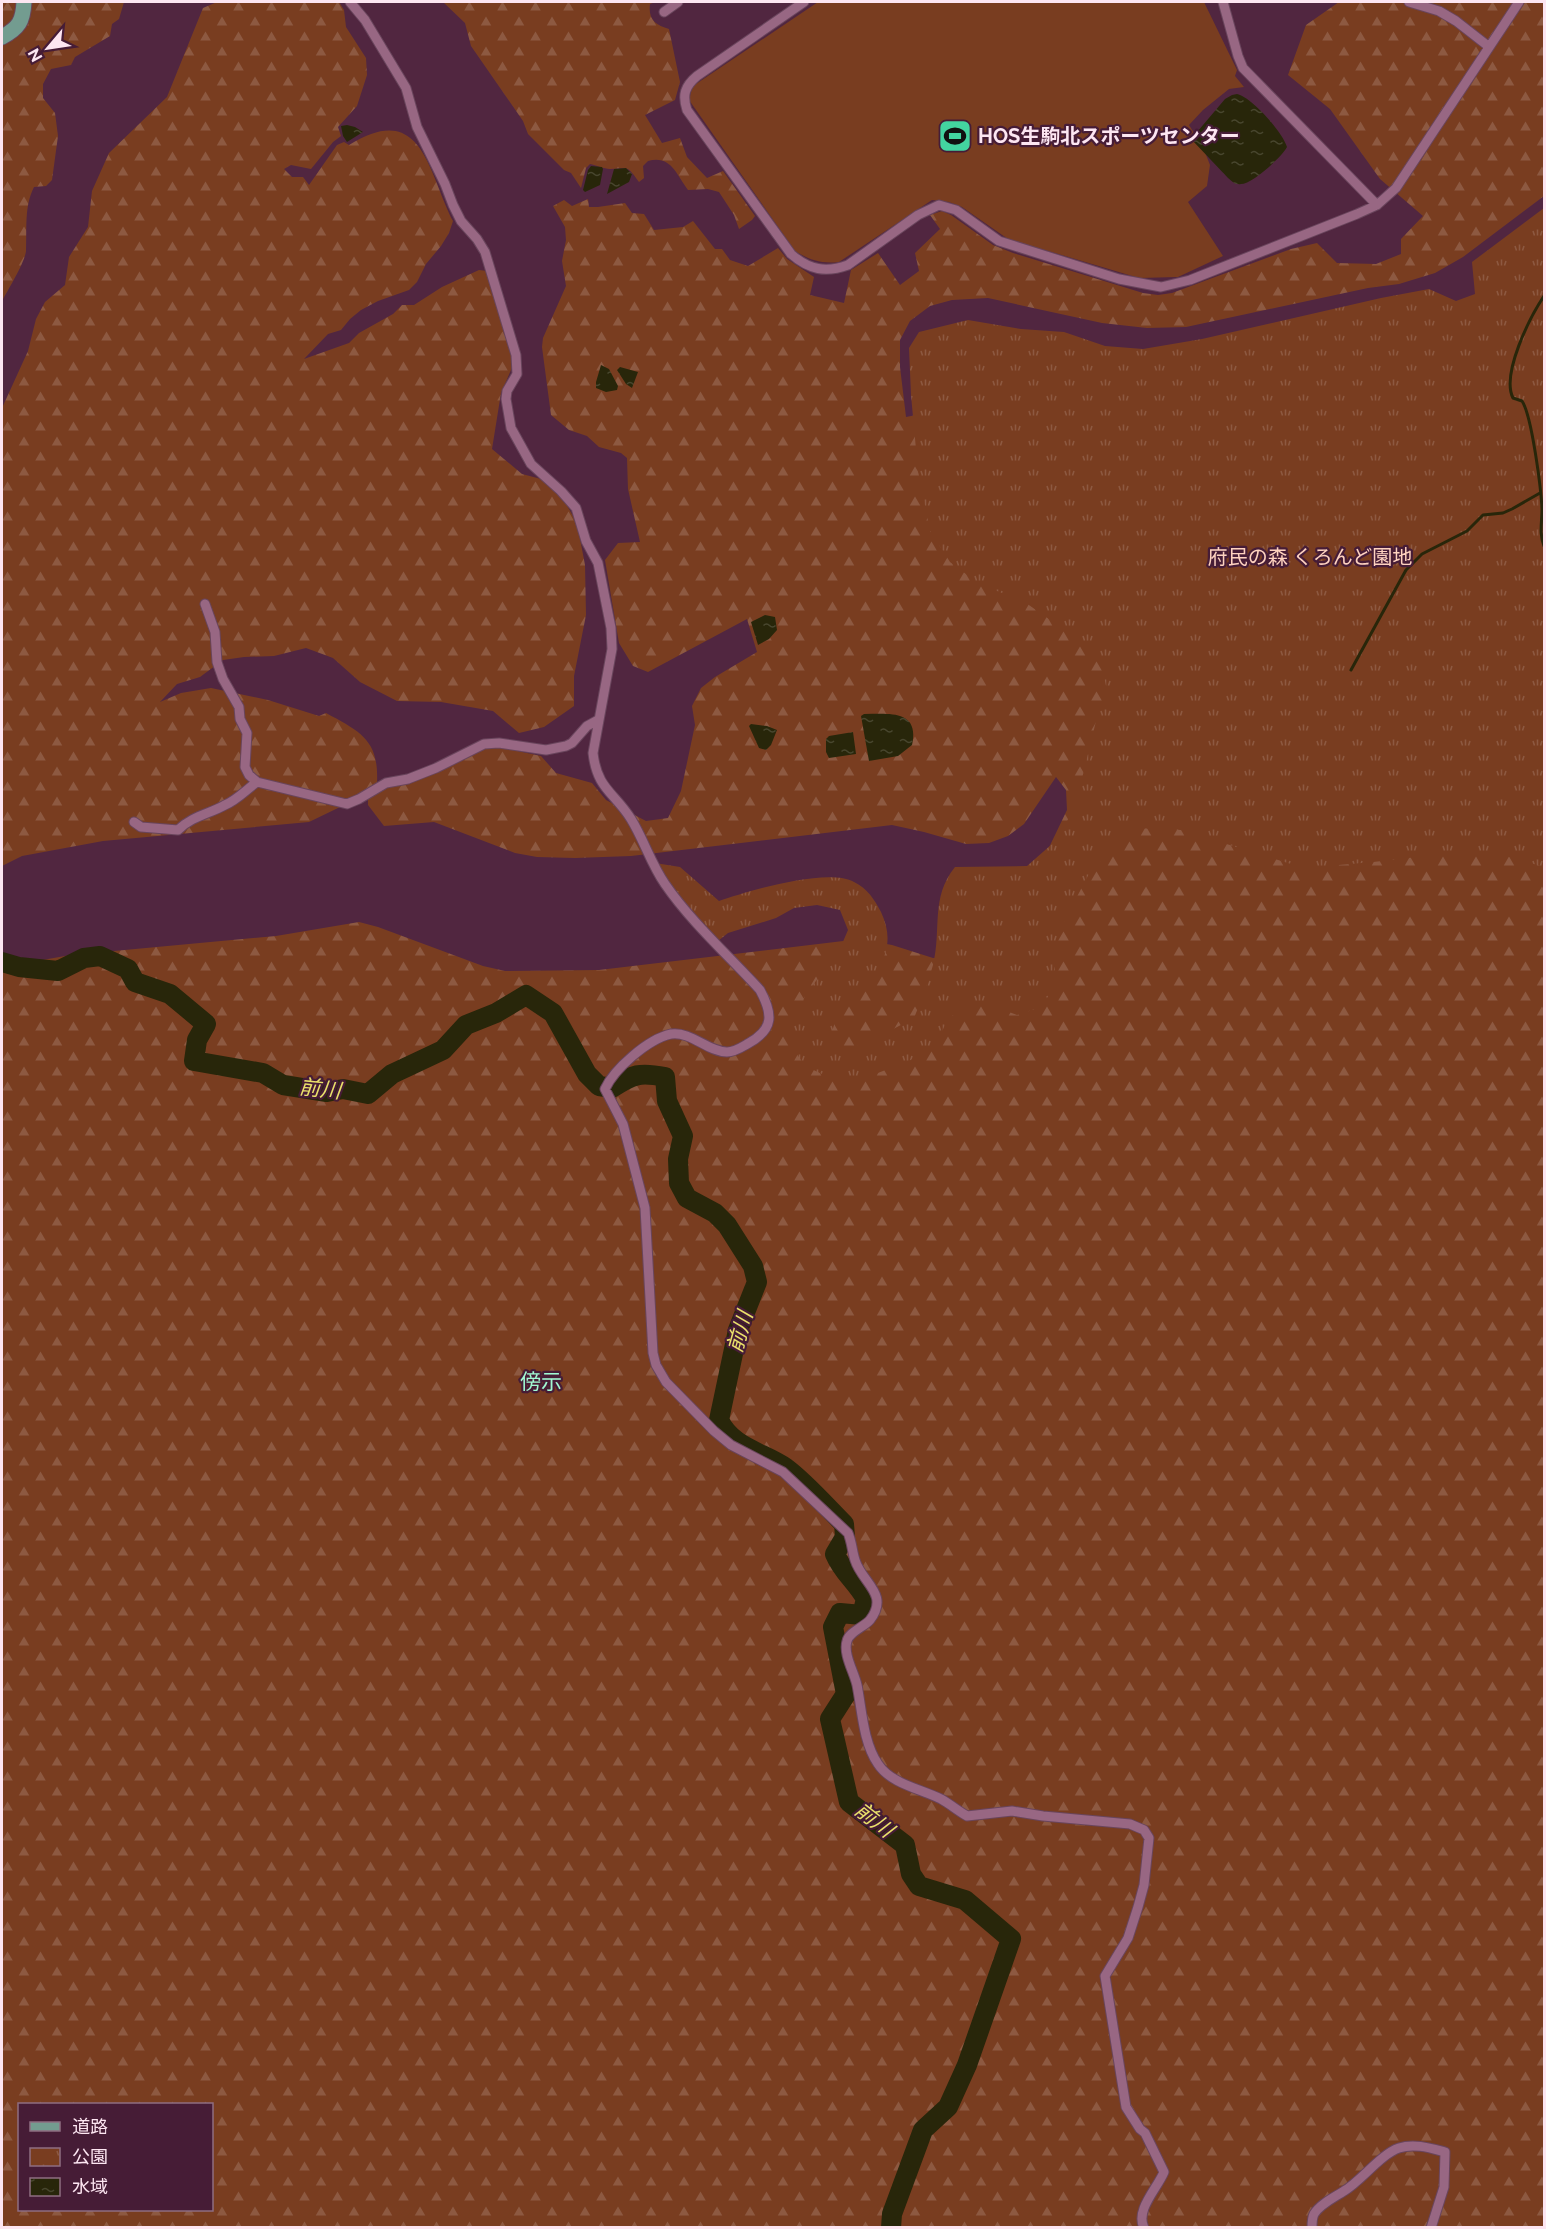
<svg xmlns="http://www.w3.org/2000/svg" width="1546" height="2229" font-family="Raleway,'Noto Sans JP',sans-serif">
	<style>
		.green { fill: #793d20 }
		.forest { fill: url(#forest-firs); fill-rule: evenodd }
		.park { fill: url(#park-tufts) }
		.water { fill: url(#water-ripples) }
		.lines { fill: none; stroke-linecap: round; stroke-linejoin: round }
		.stream { stroke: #28260a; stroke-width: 3 }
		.river { stroke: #28260a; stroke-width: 20 }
		.minor-casing { stroke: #69455c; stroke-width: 11 }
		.primary-casing { stroke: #69455c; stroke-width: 17 }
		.minor { stroke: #986783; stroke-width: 9 }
		.primary { stroke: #739c90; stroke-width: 15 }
		.labels { text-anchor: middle; stroke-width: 4.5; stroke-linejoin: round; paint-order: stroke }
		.poi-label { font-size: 20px; font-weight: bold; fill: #fde6f2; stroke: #461c36; text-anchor: start }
		.park-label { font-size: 20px; fill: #fed2bf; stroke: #461c36 }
		.water-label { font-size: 21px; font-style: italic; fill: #eae16b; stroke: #461c36 }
		.neighbourhood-label { font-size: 21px; fill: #a1f9d2; stroke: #461c36 }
	</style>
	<defs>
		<pattern id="forest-firs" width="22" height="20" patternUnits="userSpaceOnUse" patternTransform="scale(1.5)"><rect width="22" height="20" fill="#793d20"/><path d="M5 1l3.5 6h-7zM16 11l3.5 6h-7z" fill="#8d5941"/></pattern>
		<pattern id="park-tufts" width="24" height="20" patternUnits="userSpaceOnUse" patternTransform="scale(1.5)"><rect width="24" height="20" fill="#793d20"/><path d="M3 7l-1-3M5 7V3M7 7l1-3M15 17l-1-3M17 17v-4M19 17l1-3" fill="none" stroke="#8d5941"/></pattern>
		<pattern id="water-ripples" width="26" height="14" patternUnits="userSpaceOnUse" patternTransform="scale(1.5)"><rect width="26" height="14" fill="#28260a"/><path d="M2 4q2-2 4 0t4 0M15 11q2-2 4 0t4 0" fill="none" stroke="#48462e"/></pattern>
	</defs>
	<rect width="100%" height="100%" fill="#512640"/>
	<path class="green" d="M 818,2 L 1204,2 L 1237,70 L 1235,76 L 1244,87 L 1229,89 L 1203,110 L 1189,125 L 1203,147 L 1210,165 L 1207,186 L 1188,202 L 1223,256 L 1178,277 L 1139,278 L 1008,239 L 962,207 L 949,202 L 932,200 L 839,262 C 821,264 810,260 795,251 L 689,100 L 692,88 L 696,84 Z"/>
	<path class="forest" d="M 2,2 L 124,2 L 119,19 L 112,24 L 110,36 L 75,57 L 71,65 L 51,69 L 43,84 L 43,98 L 55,113 L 58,136 L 52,180 L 46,186 L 34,187 C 24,207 27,228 26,251 C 25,262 8,290 2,301 Z
		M 217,2 L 339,2 L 344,10 L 346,27 L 366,58 L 367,75 L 357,106 L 338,127 L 341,136 L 333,142 L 311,169 L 291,165 L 284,169 L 292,177 L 303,177 L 309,185 L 337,145 L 344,142 L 349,145 C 423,99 428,173 453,221 L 449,233 L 441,246 L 426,264 L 417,282 L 409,290 L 378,301 L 361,310 L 350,319 L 341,330 L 328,334 L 304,359 L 349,343 L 359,333 L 393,314 L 402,305 L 414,305 L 442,287 L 479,270 L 487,271 L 514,363 L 501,393 L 492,449 L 522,474 L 541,479 L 561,495 L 577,523 L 585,565 L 586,615 L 574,676 L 574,706 L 544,727 L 519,733 L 493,711 L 441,702 L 397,701 L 360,682 L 333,658 L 306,648 L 274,656 L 244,657 L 223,660 L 200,677 L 177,684 L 160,702 L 181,693 L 211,688 L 268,700 L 319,716 L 326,713 C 361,732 379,740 377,783 L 338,808 L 309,822 L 103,841 L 22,856 L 2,866 L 2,408 L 28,351 L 36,319 L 45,302 L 65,285 L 69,257 L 88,227 L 92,191 L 109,153 L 167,97 L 203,8 Z
		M 443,2 L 655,2 L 650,4 C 648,19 655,25 669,29 L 680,82 L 675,100 L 645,115 L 662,143 L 680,138 L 687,157 L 707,178 L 723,171 L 755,216 L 752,220 L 739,229 L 734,215 L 719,192 L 708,189 L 688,190 C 676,174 671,155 648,161 L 643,166 L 644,178 L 639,182 C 627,165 629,168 610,169 C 604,169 596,165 590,164 L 586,168 L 581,188 L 571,173 L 564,170 L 528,134 L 523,121 L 471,46 L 465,23 Z
		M 1339,2 L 1544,2 L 1544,196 L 1463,257 L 1435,273 L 1399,284 L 1368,288 L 1186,327 L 1147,328 L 1102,323 L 988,298 L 952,300 L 930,306 L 910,321 L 900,340 L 900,367 L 906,417 L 1544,296 L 1544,2227 L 2,2228 L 2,967 L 71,955 L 276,936 L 359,922 L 378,927 L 483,966 L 505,971 L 599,970 L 860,939 L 892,945 L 933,958 L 957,957 L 1043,860 L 1067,810 L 1066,790 L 1056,777 L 1024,824 L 1008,836 L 989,843 L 966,844 L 924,832 L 892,825 L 631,856 L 575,858 L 537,857 L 515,853 L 434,822 L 384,826 L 368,805 L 368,794 L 429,775 L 459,762 L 480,748 L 498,747 L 541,756 L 556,773 L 592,783 L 606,800 L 646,821 L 668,818 L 681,791 L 695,725 L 692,706 L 701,688 L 715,677 L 757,652 L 747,619 L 648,672 L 633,666 L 619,643 L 605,560 L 618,543 L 640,542 L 628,489 L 627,458 L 621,453 L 599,447 L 587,436 L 569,430 L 551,415 L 542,347 L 543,338 L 566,286 L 562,261 L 566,240 L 565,227 L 553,206 L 564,200 L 572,206 L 588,199 L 589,207 L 598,207 L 625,203 L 632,213 L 644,214 L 654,230 L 683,227 L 693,221 L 715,249 L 722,249 L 730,260 L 748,266 L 778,248 L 787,259 L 814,277 L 810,295 L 844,303 L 851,270 L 878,253 L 900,285 L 919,271 L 915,253 L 940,229 L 930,215 L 942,211 L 951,215 L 993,245 L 1013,253 L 1143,293 L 1158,295 L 1172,293 L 1291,249 L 1317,243 L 1337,263 L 1376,264 L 1401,254 L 1401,239 L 1423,216 L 1380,179 L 1330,109 L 1288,75 L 1306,25 ZM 20,2104 L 212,2104 L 212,2210 L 20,2210 Z"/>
	<path class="park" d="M 1544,208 L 1544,867 L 1493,852 L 1443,854 L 1373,862 L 1304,868 L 1181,830 L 1135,828 L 1091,870 L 1058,933 L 1053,989 L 1041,1007 L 1017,1015 L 980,1001 L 962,1003 L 944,1027 L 936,1045 L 909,1061 L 870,1076 L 839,1082 L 805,1066 L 794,1050 L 789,1031 L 794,1012 L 842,944 L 848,930 L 840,910 L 817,905 L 794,908 L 776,918 L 728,933 L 718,941 L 689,910 L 655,863 L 680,867 L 719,901 C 749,891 827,867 854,882 C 868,889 874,899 881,912 C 888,927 890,941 884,957 C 875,979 844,1001 835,1023 C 829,1036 834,1043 845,1049 L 865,1044 L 914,1018 C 921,1001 928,983 933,965 C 942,929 930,898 955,867 L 1027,866 L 1060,837 L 1077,799 L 1096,721 L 1107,691 L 1102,666 L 1056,624 L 1026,603 L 978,583 L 950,562 L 930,531 L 918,471 L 911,395 L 909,348 L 919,332 L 968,320 L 1021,329 L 1064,332 L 1105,346 L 1143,349 L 1202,339 L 1381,298 L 1429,289 L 1456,301 L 1475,294 L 1472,262 Z"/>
	<path class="water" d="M 1237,94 C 1252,97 1283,133 1287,147 C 1282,157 1252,184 1241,184 C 1235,185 1233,182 1228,178 L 1192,140 L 1192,138 L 1225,99 L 1232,95 Z
		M 347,125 L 355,127 L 363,132 L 347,142 L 343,136 L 341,126 Z
		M 591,166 L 602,167 L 603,169 L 600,185 L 585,192 L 583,190 L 588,170 Z
		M 626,168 L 632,174 L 629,182 L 607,194 L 614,169 Z
		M 601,365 L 609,369 L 618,386 L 617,390 L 606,392 L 596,388 L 596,382 Z
		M 620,367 L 638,372 L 632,388 L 626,384 L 617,370 Z
		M 765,615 L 775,617 L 777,630 L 769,639 L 758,645 L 751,622 Z
		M 864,714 C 888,714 920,709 912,745 L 898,756 L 869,761 L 861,716 Z
		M 751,724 L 767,726 L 777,730 L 771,745 L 766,750 L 759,748 L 749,726 Z
		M 853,732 L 856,754 L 829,758 L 826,752 L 826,739 L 829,736 Z"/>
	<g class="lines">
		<path class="stream" d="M 1544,296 C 1530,317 1501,374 1513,398 L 1522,401 C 1532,416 1541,489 1542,509 C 1542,523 1539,533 1544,546
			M 1351,670 L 1406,570 L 1422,554 L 1467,531 L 1483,515 L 1503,513 L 1512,509 L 1540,493"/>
		<path class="river" d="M 2,962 L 19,967 L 58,971 L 84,958 L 100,956 L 128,969 L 135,982 L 170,994 L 206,1024 L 197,1040 L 194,1061 L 263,1073 L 283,1085 L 327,1092 L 343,1089 L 368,1094 L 392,1074 L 443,1050 L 466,1025 L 496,1013 L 526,995 L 553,1013 L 587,1074 L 599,1086 L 612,1088 C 633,1074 640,1072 665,1077 L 667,1101 L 683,1136 L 678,1159 L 679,1183 L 687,1198 L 715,1213 L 727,1225 L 753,1266 L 757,1282 L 738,1330 L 719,1420 C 732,1448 763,1452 786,1468 C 805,1482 827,1507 844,1524 L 845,1537 L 835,1554 C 843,1573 856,1581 866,1599 L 862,1615 L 840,1613 L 833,1627 L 846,1694 L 830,1719 L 849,1802 L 905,1845 L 911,1874 L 919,1886 L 965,1900 L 1011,1939 L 967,2065 L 948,2107 L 923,2130 L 892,2214 L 891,2228"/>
		<g class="minor-casing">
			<path id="minor" d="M 350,2 L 365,20 L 406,88 L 417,127 L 445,184 L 453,205 L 461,221 L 477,239 L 485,252 L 516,355 L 517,374 L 507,391 L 506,399 L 511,428 L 531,464 L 561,491 L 576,508 L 586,541 L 598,563 L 611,628 L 612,649 L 593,753 C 597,789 614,792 631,819 C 644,840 651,864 665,884 C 691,922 729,956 760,990 C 773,1014 774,1029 749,1043 C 742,1047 735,1052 727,1052 C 708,1052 691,1031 671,1034 C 648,1039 614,1069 605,1089 L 623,1124 L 645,1208 L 653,1353 L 656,1365 L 666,1382 L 714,1431 L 731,1445 L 783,1472 L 848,1533 C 852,1542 852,1551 855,1560 C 862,1583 890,1594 870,1620 C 864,1627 849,1632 847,1641 C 843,1654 854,1672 857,1685 C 862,1710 863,1742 878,1764 C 891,1784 921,1789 941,1799 C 950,1804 958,1811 967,1816 L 1012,1811 L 1043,1816 L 1130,1824 L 1144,1830 L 1149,1838 L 1144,1885 L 1138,1907 L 1128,1938 L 1105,1976 L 1126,2107 L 1140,2129 L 1145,2133 L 1164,2172 C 1157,2189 1135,2210 1144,2228
				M 804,2 L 697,76 C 685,86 682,95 687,110 L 791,254 C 809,270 826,273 848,265 L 918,215 L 939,205 L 956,210 L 999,241 L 1119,279 L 1161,287 L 1190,280 L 1357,214 L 1377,205 L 1396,188 L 1519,2
				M 1223,2 L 1238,56 L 1243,68 L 1377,205
				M 1409,2 L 1439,11 L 1456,21 L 1488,46
				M 664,12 L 678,2
				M 205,604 L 215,632 L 217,662 L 223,679 L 239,707 L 240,719 L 247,733 L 245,767 L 249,775 L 257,782 L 347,804 L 359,799 L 386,783 L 408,779 L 436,768 L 484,744 L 499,743 L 546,750 L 566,746 L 572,743 L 587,726 L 598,720
				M 134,822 L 141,827 L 178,830 C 192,816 209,814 225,805 C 237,800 247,789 257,782
				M 1312,2228 C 1312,2223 1312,2218 1314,2214 C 1320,2204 1335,2197 1344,2191 C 1361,2181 1381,2154 1399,2148 C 1414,2143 1430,2148 1445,2152 L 1444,2187 L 1431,2228"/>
		</g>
		<g class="primary-casing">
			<path id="primary" d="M 2,37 C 19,28 23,21 24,2"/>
		</g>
		<use href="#minor" class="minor"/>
		<use href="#primary" class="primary"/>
	</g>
	<defs>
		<g id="stadium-square" transform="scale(1.725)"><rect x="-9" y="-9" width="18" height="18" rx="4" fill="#43d4a0" stroke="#461c36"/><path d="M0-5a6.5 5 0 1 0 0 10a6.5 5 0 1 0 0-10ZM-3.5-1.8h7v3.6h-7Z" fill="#111"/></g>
	</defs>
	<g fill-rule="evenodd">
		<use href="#stadium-square" x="955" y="136"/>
	</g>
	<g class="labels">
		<g class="poi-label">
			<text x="978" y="143">HOS生駒北スポーツセンター</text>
		</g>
		<g class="park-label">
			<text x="1310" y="564">府民の森 くろんど園地</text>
		</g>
		<g class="water-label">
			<text transform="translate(320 1089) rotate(6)" y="7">前川</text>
			<text transform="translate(740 1332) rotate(-74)" y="7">前川</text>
			<text transform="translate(874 1820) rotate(38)" y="7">前川</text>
		</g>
		<g class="neighbourhood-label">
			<text x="541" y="1389">傍示</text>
		</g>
	</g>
	<rect width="1546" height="2229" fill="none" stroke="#fde6f2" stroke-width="6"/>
	<rect x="18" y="2103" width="195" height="108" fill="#461c36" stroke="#8f6d81" stroke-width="1.5"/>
	<rect x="30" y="2122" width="30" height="9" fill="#739c90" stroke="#8f6d81" stroke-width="1.5"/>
	<text x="72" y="2133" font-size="18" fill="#fde6f2">道路</text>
	<rect x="30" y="2148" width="30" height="18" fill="url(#park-tufts)" stroke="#8f6d81" stroke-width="1.5"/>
	<text x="72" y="2163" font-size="18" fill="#fde6f2">公園</text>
	<rect x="30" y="2178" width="30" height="18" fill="url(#water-ripples)" stroke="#8f6d81" stroke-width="1.5"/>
	<text x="72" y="2193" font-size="18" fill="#fde6f2">水域</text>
	<g transform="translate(48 48) rotate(241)" stroke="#461c36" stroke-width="4.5" paint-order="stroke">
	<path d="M0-4.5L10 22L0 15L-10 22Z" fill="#fde6f2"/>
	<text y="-9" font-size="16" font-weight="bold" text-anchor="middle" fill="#fde6f2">N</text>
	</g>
</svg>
